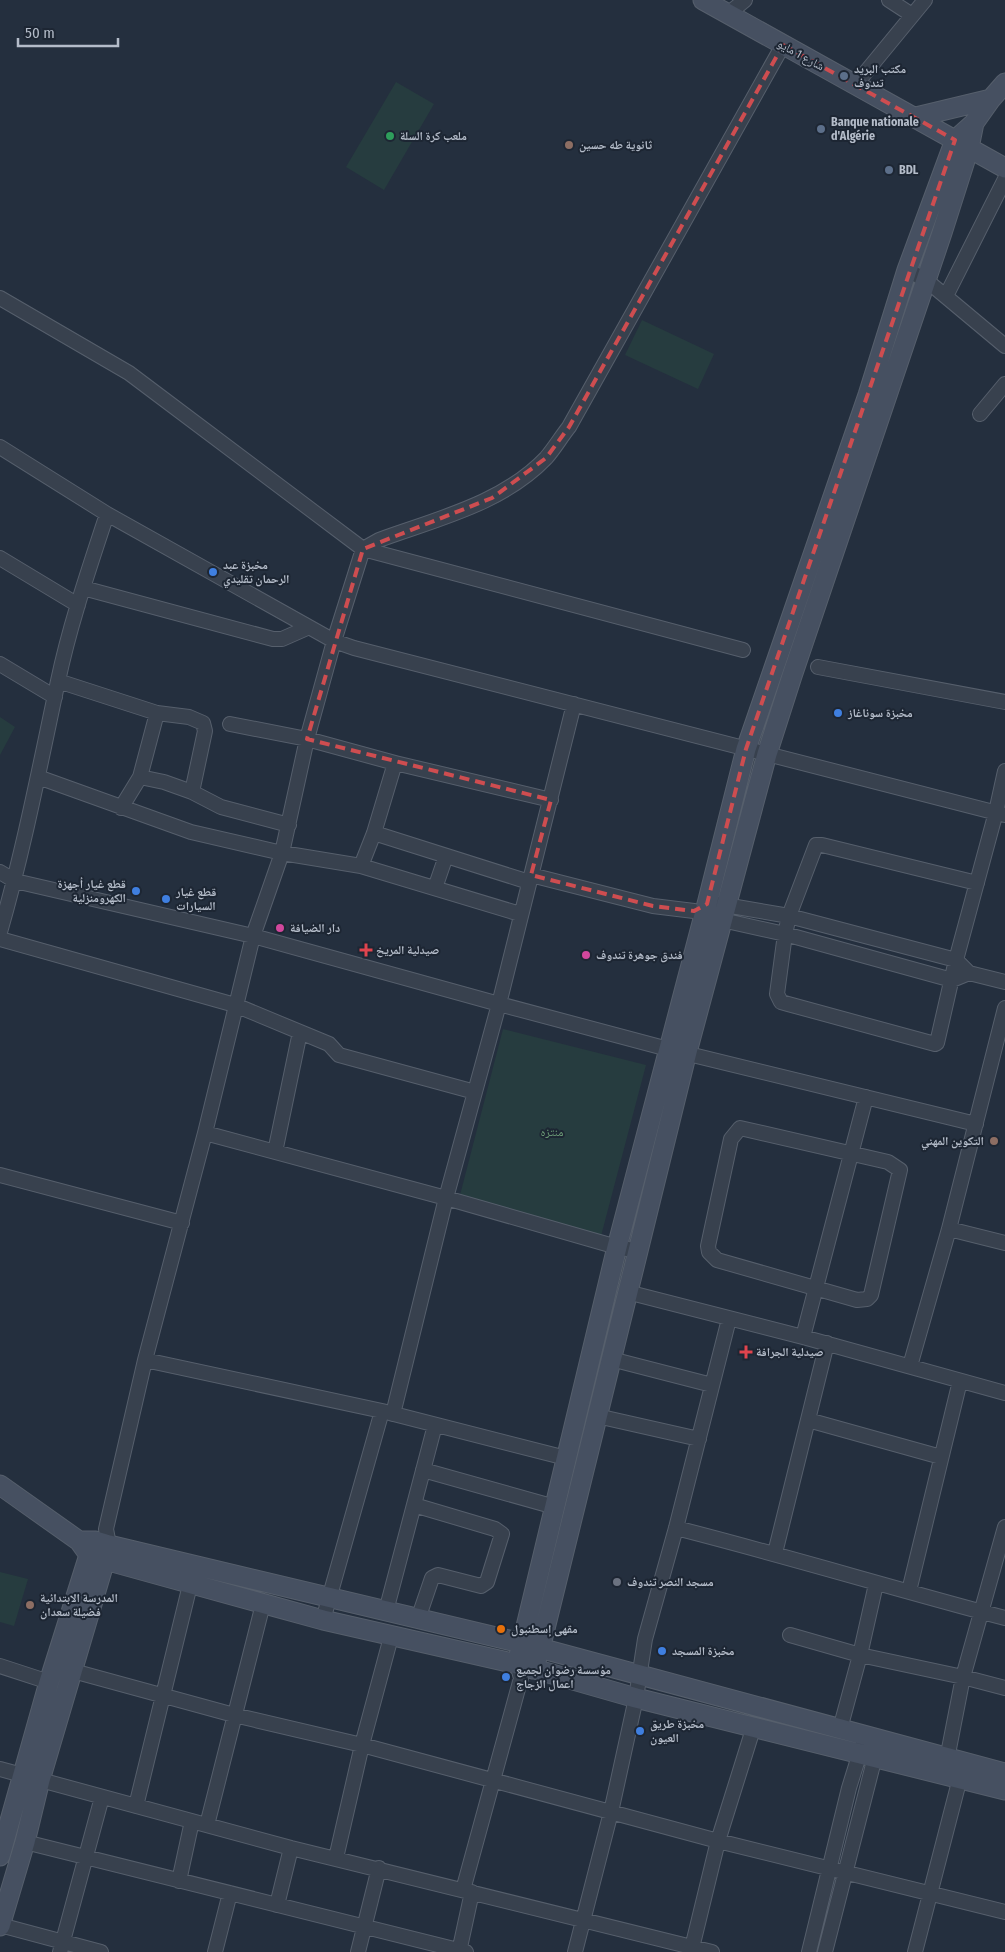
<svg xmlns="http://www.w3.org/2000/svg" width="1005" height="1952" font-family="'Fira Sans Condensed','Noto Naskh Arabic',sans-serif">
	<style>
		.green { fill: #263c3f }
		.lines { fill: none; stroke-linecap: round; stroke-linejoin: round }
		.street-casing { stroke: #565f6c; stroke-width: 16 }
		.secondary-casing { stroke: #565f6c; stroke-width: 21 }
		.street { stroke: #38414e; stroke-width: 14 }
		.secondary { stroke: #465061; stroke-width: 19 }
		.marked { fill: none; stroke: #ce4d50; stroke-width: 4; stroke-dasharray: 10 6; stroke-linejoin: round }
		.service-dot { fill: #5c6f8a; stroke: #1d2633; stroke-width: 2 }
		.leisure-dot { fill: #2e9e5b; stroke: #1d2633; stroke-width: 2 }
		.education-dot { fill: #8d6e63; stroke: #1d2633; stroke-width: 2 }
		.shop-dot { fill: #3f7fe0; stroke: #1d2633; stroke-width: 2 }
		.hotel-dot { fill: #d1479c; stroke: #1d2633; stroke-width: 2 }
		.health-dot { fill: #e0444e; stroke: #1d2633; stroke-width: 2 }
		.worship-dot { fill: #6b7280; stroke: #1d2633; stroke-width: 2 }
		.food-dot { fill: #e8710a; stroke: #1d2633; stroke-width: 2 }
		.labels { text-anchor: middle; stroke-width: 4; stroke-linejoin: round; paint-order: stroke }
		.street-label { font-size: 12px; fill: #b4bcc9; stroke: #1d2633 }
		.poi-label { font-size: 12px; font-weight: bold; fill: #b4bcc9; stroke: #1d2633; text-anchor: start }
		.park-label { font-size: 12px; fill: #6b9a76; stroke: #1d2633 }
	</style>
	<rect width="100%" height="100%" fill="#242f3e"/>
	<path class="green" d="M 396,82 L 434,104 L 384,190 L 346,167 Z
		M 642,320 L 714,354 L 698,389 L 625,355 Z
		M 0,717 L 15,727 L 0,755 Z
		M 503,1029 L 646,1065 L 601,1236 L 459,1199 Z
		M 0,1572 L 28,1579 L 14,1626 L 0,1622 Z"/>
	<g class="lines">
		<g class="street-casing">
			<path id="street" d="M 889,0 L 912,15
				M 728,14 L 745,0
				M 856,84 L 925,0
				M 907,270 L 926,280 L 1005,346
				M 946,296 L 1005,179
				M 0,298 L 129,373 L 363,549 L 379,540 C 436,519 502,504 546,458 C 554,449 561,437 569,427 L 783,45
				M 980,414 L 1005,384
				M 0,447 L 107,514 L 334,641 L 354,648 L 1005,815
				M 0,558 L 78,605
				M 83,588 L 273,639 L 282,639 L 307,628
				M 0,664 L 55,697
				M 818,667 L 1005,702
				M 58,681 L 157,713 L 189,717 L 203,723 L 205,731 L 192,792
				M 230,724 L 307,739 L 395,763 L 551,800
				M 38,777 L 191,832 L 282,853 L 361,866 L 520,914
				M 140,777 L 164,782 L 192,792 L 221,807 L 289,825
				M 121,808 L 140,777 L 157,713
				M 374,833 L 529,882
				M 361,866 L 374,833 L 395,763
				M 0,872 L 15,881 L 253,936 L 499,1004 L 668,1049 L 976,1124
				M 531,875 L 653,906 L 694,911 L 704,916 L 785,934 L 952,980 L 969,973
				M 977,883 L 822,845 L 816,845 L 789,916 L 785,934 L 777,994 L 781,1002 L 788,1004 L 935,1044 L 937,1043 L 956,960 L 996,812 L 1005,771
				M 435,888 L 446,856
				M 719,904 L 789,916 L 956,960 L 969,973 L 1005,982
				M 0,932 C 24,849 40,765 58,681 C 70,624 89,569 107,514
				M 0,939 L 235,1005 L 329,1044 L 339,1055 L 475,1092
				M 740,1128 L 888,1162 L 900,1170 L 871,1295 L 867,1299 L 857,1300 L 717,1260 L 709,1252 L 708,1246 L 731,1139 Z
				M 205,1133 L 446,1198 L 617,1247 L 638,1251
				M 275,1152 L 300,1032
				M 0,1175 L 182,1223
				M 949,1229 L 1005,1243
				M 627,1292 L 803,1337 L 1005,1393
				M 803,1337 L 866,1097
				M 611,1359 L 712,1385
				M 145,1360 L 382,1411 L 566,1458
				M 910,1366 L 949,1229 L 1005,1008
				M 393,1414 L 446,1198 L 499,1004 L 574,704
				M 597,1416 L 699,1439
				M 808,1420 L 941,1457
				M 423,1470 L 555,1507
				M 414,1505 L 495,1529 L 502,1534 L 487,1582 L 481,1586 L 438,1575 L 432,1578 L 418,1619
				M 676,1528 C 786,1556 895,1589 1005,1618
				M 109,1545 L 106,1529 L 145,1360 L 205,1133 L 253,936 L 282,853 L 307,739 L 334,641 L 363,549 L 743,650
				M 775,1553 L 827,1343
				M 909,1591 L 960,1381
				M 386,1611 L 435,1425
				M 323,1620 L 382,1411
				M 790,1635 L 860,1655 L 963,1677 L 1005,1688
				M 0,1666 L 49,1682
				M 73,1671 L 234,1715 L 362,1745 L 718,1841 L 1005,1912
				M 840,1729 L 860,1655 L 876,1584
				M 947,1759 L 963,1677 L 1005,1527
				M 0,1769 L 291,1848 L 712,1952
				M 136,1806 L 190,1585
				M 207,1825 L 263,1604
				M 25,1842 L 466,1952
				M 336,1858 L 362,1745 L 391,1637
				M 179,1881 L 192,1821
				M 463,1890 L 521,1678 L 517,1664
				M 277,1905 L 291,1848
				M 0,1925 L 101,1952
				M 60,1952 L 102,1797
				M 215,1952 L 230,1893
				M 358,1952 L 379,1868
				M 459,1952 L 472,1892
				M 575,1952 L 611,1812 L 636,1698 L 645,1639 L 676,1528 L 729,1319
				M 691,1952 L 718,1841 L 754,1726
				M 809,1952 L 849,1788 L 862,1746
				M 825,1952 L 877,1749
				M 915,1952 L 960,1778"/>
		</g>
		<g class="secondary-casing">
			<path id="secondary" d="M 703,0 L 1005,168
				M 916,117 L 991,99
				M 0,1485 L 79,1541 L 89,1555 L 105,1560 L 323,1620 L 517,1664 L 636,1698 L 1005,1790
				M 79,1541 L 96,1541 L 109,1545 L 521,1643 L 1005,1773
				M 517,1664 L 617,1247 L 707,904 L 746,749 L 868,395 L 907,270 L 955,140 L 974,123 L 991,99 L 1005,83
				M 533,1669 L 540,1649 L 687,1052 L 767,754 L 792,676 L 942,233 L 969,148 L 974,123
				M 0,1856 L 49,1682 L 89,1555 L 95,1544
				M 0,1926 L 25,1842 L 40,1780 L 108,1550"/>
		</g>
		<use href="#street" class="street"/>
		<use href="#secondary" class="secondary"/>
	</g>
	<path class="marked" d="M 783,45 L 955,140 L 746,749 L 707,904 L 694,911 L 653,906 L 531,875 L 551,800 L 307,739 L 363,549 L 492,498 L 546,458 L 569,427 Z"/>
	<g class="service-dot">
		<circle cx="844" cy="76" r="5"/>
		<circle cx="821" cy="129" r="5"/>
		<circle cx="889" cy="170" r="5"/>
	</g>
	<circle class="leisure-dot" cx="390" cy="136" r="5"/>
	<g class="education-dot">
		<circle cx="569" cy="145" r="5"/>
		<circle cx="994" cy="1141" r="5"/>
		<circle cx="30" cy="1605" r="5"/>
	</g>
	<g class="shop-dot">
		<circle cx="213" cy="572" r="5"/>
		<circle cx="838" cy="713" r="5"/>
		<circle cx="136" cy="891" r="5"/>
		<circle cx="166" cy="899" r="5"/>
		<circle cx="662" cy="1651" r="5"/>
		<circle cx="506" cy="1677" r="5"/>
		<circle cx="640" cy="1731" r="5"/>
	</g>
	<g class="hotel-dot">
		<circle cx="280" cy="928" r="5"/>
		<circle cx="586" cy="955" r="5"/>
	</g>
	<g class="health-dot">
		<path d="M363.5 942.5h5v5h5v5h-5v5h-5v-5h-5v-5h5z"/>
		<path d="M743.5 1344.5h5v5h5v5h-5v5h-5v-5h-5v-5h5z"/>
	</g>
	<circle class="worship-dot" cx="617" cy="1582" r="5"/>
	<circle class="food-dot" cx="501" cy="1629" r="5"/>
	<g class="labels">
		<g class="street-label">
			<text transform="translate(801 55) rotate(29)" y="4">شارع 1 مايو</text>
		</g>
		<g class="poi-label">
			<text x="854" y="73">مكتب البريد<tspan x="854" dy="14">تندوف</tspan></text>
			<text x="831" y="126">Banque nationale<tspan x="831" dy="14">d'Algérie</tspan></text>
			<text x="400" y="140">ملعب كرة السلة</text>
			<text x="579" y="149">ثانوية طه حسين</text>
			<text x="899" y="174">BDL</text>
			<text x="223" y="569">مخبزة عبد<tspan x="223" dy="14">الرحمان تقليدي</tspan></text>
			<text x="848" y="717">مخبزة سوناغاز</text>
			<text x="126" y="888" text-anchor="end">قطع غيار أجهزة<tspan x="126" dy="14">الكهرومنزلية</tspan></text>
			<text x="176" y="896">قطع غيار<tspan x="176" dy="14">السيارات</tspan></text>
			<text x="290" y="932">دار الضيافة</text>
			<text x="376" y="954">صيدلية المريخ</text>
			<text x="596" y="959">فندق جوهرة تندوف</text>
			<text x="984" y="1145" text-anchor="end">التكوين المهني</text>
			<text x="756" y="1356">صيدلية الجرافة</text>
			<text x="627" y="1586">مسجد النصر تندوف</text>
			<text x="40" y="1602">المدرسة الابتدائية<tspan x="40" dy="14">فضيلة سعدان</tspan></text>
			<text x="511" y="1633">مقهى إسطنبول</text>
			<text x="672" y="1655">مخبزة المسجد</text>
			<text x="516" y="1674">مؤسسة رضوان لجميع<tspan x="516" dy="14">اعمال الزجاج</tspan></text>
			<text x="650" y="1728">مخبزة طريق<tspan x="650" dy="14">العيون</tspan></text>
		</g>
		<g class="park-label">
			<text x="552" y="1136">منتزه</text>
		</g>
	</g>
	<path d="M18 38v8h100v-8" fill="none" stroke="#b4bcc9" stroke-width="2.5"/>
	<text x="25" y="38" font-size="15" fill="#b4bcc9" stroke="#1d2633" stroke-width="4" paint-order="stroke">50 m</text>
</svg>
